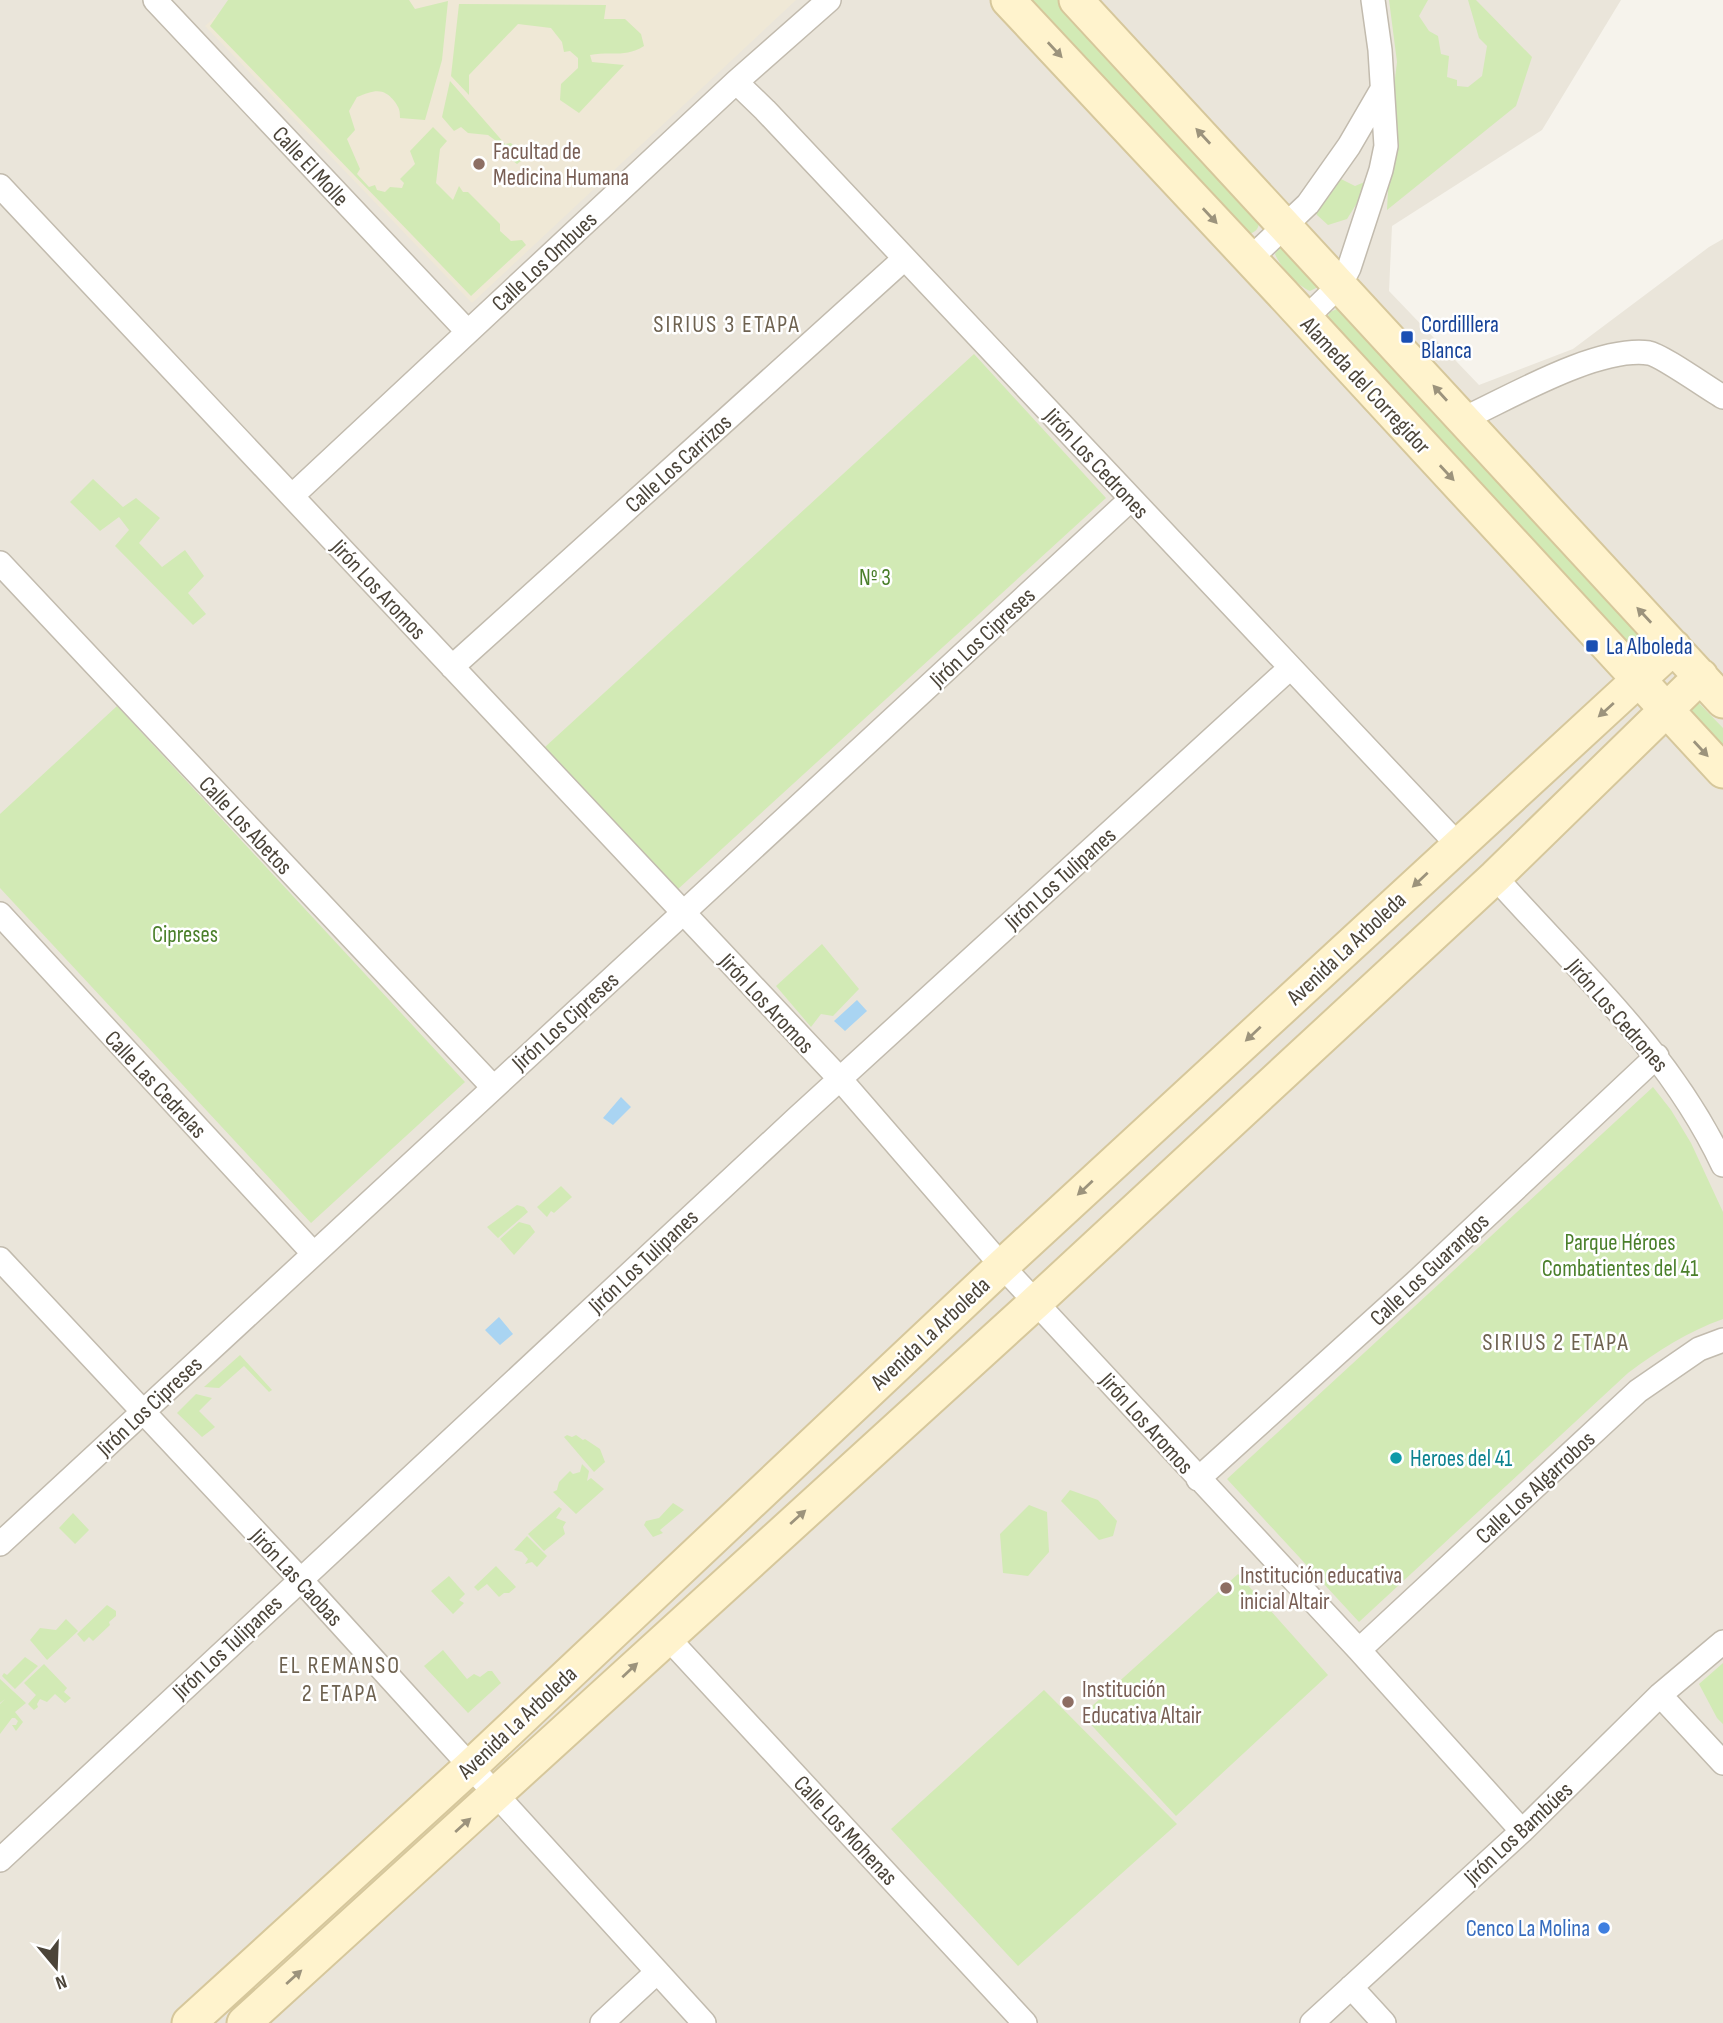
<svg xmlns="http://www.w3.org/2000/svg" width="1723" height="2023" font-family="'Sofia Sans Condensed',sans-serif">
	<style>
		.residential { fill: #eae5da }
		.education { fill: #efe8d6 }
		.green { fill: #d2eab5 }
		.water { fill: #a9d4f2 }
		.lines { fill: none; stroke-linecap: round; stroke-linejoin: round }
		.street-casing { stroke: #c2bbae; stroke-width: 26 }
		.secondary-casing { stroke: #d6c79b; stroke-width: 37 }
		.street { stroke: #fff; stroke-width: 23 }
		.secondary { stroke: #fff3cd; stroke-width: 33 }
		.oneway { fill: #9c937c }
		.education-dot { fill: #8d6e63; stroke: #fff; stroke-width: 2.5 }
		.transit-dot { fill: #1a4fb4; stroke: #fff; stroke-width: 2.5 }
		.culture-dot { fill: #0f9aa8; stroke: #fff; stroke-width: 2.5 }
		.shop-dot { fill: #3f7fe0; stroke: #fff; stroke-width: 2.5 }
		.labels { text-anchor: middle; stroke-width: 5; stroke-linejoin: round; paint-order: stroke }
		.education-label { font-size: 23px; fill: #785e54; stroke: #fff; text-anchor: start }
		.street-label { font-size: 23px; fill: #4b4439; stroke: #fff }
		.transit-label { font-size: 23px; fill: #164399; stroke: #fff; text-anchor: start }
		.park-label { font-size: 23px; fill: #4a7f2a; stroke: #fff }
		.culture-label { font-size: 23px; fill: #0d838f; stroke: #fff; text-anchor: start }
		.shop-label { font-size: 23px; fill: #366cbe; stroke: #fff; text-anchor: end }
		.neighbourhood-label { font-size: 24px; letter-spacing: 2px; fill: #6e6250; stroke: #fff }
	</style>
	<rect width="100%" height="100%" fill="#f6f3ec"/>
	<path class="residential" d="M 0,0 L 1621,0 L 1542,130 L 1392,226 L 1389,291 L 1479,385 L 1573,349 L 1709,247 L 1723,239 L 1723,2023 L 0,2023 Z"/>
	<path class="education" d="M 234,0 L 796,0 L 472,303 L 205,26 Z"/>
	<path class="green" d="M 228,0 L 409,0 L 415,9 L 448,1 L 442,60 L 425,120 L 400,118 C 400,110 399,108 395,102 C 383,86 373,91 357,97 L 349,111 L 355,130 L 347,139 L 360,169 L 357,174 L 369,187 L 375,185 L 377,190 L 385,192 L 390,187 L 402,188 L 404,183 L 400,179 L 415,164 L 410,151 L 433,127 L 447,141 L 440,149 L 436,183 L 453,200 L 459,186 L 463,192 L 468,192 L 500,224 L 500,231 L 511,241 L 522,240 L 526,245 L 471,296 L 210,26 Z
		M 1028,0 L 1059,0 L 1257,214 C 1261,224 1259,233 1247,234 Z
		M 1389,0 L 1428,0 L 1419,16 L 1429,31 L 1438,36 L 1441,54 L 1449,56 L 1447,77 L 1457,80 L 1457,86 L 1468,87 L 1482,76 L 1487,46 L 1479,38 L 1468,0 L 1476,0 L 1532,57 L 1516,106 L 1387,210 L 1388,191 L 1378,185 L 1384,167 L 1397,62 Z
		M 459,4 L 606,5 L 604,19 L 625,19 L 641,34 L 644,46 C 625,58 611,51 590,55 L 592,62 L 624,65 L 579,113 L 560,100 L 561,84 L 578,68 L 578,58 L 570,51 L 564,52 L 562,42 L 551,28 L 518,24 L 469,75 L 469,95 L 451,76 Z
		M 450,81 L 505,144 L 511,143 L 525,158 L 517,164 L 503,153 L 503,146 L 488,135 L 468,133 L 461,127 L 454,131 L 442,117 Z
		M 1335,176 L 1355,186 L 1367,181 L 1364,192 L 1347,219 L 1328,225 L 1317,215 L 1313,206 Z
		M 1285,246 L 1319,283 L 1316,288 L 1310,291 C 1298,286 1280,267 1275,254 L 1278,248 Z
		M 1337,309 L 1343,310 L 1651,646 L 1641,655 L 1635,655 L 1327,318 L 1330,312 Z
		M 974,354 L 1106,498 L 677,890 L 545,747 Z
		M 93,479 L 123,507 L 136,498 L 160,518 L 139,543 L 162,567 L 185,550 L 204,576 L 188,593 L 206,614 L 193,625 L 115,546 L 129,530 L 119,517 L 100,531 L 70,502 Z
		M 1695,699 L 1723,728 L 1723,753 L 1688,715 L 1685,700 Z
		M 117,706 L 465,1082 L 311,1223 L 0,888 L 0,814 Z
		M 822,944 L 859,989 L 833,1016 L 821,1014 L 811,1027 L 776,986 Z
		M 1653,1087 L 1671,1110 L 1691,1143 L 1723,1212 L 1723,1319 C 1687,1332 1659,1350 1628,1373 L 1359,1622 L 1227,1479 Z
		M 561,1186 L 572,1197 L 554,1213 L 551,1211 L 547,1217 L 537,1207 Z
		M 517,1205 L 524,1207 L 528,1212 L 498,1238 L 487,1227 Z
		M 519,1222 L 530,1225 L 535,1232 L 514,1255 L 500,1239 Z
		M 240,1355 L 272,1390 L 269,1392 L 244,1366 L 219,1388 L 204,1387 Z
		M 196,1394 L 212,1398 L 199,1411 L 215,1427 L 202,1437 L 177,1413 Z
		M 567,1435 L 572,1437 L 576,1435 L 583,1440 L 585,1439 L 600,1449 L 605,1462 L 594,1472 L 564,1437 Z
		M 582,1464 L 589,1471 L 587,1481 L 591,1478 L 604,1489 L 576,1514 L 553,1492 L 557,1490 L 559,1482 L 570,1471 L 573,1474 L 580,1472 Z
		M 1070,1490 L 1098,1500 L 1117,1521 L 1113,1536 L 1099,1540 L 1061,1501 Z
		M 673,1503 L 684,1510 L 660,1530 L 663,1533 L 653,1537 L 644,1525 L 646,1521 L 659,1518 Z
		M 1029,1505 L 1047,1512 L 1049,1552 L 1028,1576 L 1003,1573 L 1000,1534 Z
		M 559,1507 L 562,1509 L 556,1518 L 566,1522 L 563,1527 L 565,1534 L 544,1551 L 528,1534 Z
		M 73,1513 L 89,1530 L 75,1544 L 59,1528 Z
		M 527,1536 L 547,1556 L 537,1567 L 532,1562 L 525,1564 L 528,1559 L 522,1552 L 514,1550 Z
		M 496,1566 L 516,1587 L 509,1593 L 504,1593 L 499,1597 L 487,1584 L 478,1591 L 474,1587 Z
		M 1238,1574 L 1328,1675 L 1176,1816 L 1082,1715 Z
		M 449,1576 L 465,1594 L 459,1600 L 464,1603 L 453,1614 L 431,1591 Z
		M 107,1605 L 116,1611 L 116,1616 L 109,1622 L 110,1625 L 93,1641 L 89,1637 L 84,1642 L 77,1634 Z
		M 66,1619 L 78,1631 L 47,1660 L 30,1640 L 40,1628 L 56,1630 Z
		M 443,1650 L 467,1679 L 474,1674 L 480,1677 L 488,1671 L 492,1671 L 501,1683 L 468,1713 L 424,1666 Z
		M 25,1657 L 38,1666 L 15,1689 L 2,1676 L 4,1673 L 7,1675 Z
		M 1723,1663 L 1723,1724 L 1717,1718 L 1699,1684 Z
		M 44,1664 L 67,1688 L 64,1692 L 71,1698 L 65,1703 L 55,1694 L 47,1702 L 40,1699 L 37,1704 L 38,1707 L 34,1710 L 28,1704 L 36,1695 L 24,1683 Z
		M 0,1679 L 26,1703 L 15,1712 L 23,1722 L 16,1731 L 12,1725 L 16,1725 L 18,1721 L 15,1718 L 12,1718 L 0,1734 L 0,1704 L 5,1699 L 0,1703 Z
		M 1044,1690 L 1177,1824 L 1018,1966 L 891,1829 Z"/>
	<path class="water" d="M 857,1000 L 867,1011 L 845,1031 L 834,1021 Z
		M 621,1097 L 631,1107 L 613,1125 L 603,1118 Z
		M 499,1317 L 513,1334 L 500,1345 L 485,1330 Z"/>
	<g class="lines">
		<g class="street-casing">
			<path id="street" d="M 155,0 L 467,331
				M 736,82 L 765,110 L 1458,845
				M 0,186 L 840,1079 L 1002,1266 L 1359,1650 L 1522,1831
				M 1250,259 L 1308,204 L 1349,146 L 1381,91
				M 1305,319 L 1340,285 L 1349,268 L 1381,170 L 1386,146 L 1380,50 L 1373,0
				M 1463,419 C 1511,397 1597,346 1649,353 C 1661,355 1709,389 1723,397
				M 292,496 L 736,82 L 829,0
				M 0,563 L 493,1087
				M 452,667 L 904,259
				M 1495,877 C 1577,969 1670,1052 1723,1165
				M 0,914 L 313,1253
				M 0,1259 L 300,1579 L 704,2023
				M 1198,1479 L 1415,1283 L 1657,1056
				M 0,1544 L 1131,499
				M 667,1637 L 1025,2023
				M 1359,1650 L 1638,1391 L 1699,1349 L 1723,1340
				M 1660,1695 L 1723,1763
				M 0,1860 L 796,1119 L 1290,668
				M 1351,1987 L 1384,2023
				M 602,2023 L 657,1972
				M 1312,2023 L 1522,1831 L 1660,1695 L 1723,1642"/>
		</g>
		<g class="secondary-casing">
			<path id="secondary" d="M 1008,0 L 1281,292 L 1723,771
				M 1076,0 L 1723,701
				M 189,2023 L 470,1767 L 1002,1266 L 1674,647
				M 244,2023 L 1036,1302 L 1495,877 L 1701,676"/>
		</g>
		<use href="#street" class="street"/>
		<use href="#secondary" class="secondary"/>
	</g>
	<defs><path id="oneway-solid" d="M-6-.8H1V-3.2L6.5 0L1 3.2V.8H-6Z" transform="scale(1.75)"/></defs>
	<g class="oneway">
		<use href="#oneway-solid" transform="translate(1055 50) rotate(47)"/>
		<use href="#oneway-solid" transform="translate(1203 136) rotate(-133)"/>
		<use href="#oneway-solid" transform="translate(1210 216) rotate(47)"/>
		<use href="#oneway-solid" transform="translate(1440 393) rotate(-132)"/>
		<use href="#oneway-solid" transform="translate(1447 473) rotate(47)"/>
		<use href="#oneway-solid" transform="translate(1644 615) rotate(-133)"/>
		<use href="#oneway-solid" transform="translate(1606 710) rotate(138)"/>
		<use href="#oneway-solid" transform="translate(1701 749) rotate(47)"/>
		<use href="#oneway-solid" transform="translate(1420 880) rotate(137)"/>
		<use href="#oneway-solid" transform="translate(1253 1034) rotate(137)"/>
		<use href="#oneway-solid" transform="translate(1085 1188) rotate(137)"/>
		<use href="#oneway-solid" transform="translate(798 1517) rotate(-42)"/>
		<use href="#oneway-solid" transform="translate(630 1670) rotate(-43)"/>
		<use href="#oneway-solid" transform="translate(463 1825) rotate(-42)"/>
		<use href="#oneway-solid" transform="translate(294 1977) rotate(-42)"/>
	</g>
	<g class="education-dot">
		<circle cx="479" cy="164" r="7"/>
		<circle cx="1226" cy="1588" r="7"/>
		<circle cx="1068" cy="1702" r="7"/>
	</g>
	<g class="transit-dot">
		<rect x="1400" y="330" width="14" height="14" rx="3.5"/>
		<rect x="1585" y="639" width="14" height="14" rx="3.5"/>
	</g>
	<circle class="culture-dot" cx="1396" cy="1458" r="7"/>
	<circle class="shop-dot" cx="1604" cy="1928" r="7"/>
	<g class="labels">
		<g class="education-label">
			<text x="493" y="159">Facultad de<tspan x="493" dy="26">Medicina Humana</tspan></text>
			<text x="1240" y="1583">Institución educativa<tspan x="1240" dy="26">inicial Altair</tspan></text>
			<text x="1082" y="1697">Institución<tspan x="1082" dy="26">Educativa Altair</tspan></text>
		</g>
		<g class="street-label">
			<text transform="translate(311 166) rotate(47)" y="8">Calle El Molle</text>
			<text transform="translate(544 261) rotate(-43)" y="8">Calle Los Ombues</text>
			<text transform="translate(1366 385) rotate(47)" y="8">Alameda del Corregidor</text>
			<text transform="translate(678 463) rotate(-42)" y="8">Calle Los Carrizos</text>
			<text transform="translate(1097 463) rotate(47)" y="8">Jirón Los Cedrones</text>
			<text transform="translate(379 589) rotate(47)" y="8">Jirón Los Aromos</text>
			<text transform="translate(982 637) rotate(-43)" y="8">Jirón Los Cipreses</text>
			<text transform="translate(246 825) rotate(47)" y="8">Calle Los Abetos</text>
			<text transform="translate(1060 878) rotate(-42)" y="8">Jirón Los Tulipanes</text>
			<text transform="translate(1346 948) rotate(-43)" y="8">Avenida La Arboleda</text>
			<text transform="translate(767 1003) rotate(47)" y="8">Jirón Los Aromos</text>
			<text transform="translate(1618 1015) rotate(49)" y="8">Jirón Los Cedrones</text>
			<text transform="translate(565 1021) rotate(-42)" y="8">Jirón Los Cipreses</text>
			<text transform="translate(156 1084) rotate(47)" y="8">Calle Las Cedrelas</text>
			<text transform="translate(643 1261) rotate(-43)" y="8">Jirón Los Tulipanes</text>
			<text transform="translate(1429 1269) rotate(-43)" y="8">Calle Los Guarangos</text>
			<text transform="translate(930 1333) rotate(-43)" y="8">Avenida La Arboleda</text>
			<text transform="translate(149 1406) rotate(-43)" y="8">Jirón Los Cipreses</text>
			<text transform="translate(1147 1423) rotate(48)" y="8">Jirón Los Aromos</text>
			<text transform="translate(1535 1487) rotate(-43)" y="8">Calle Los Algarrobos</text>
			<text transform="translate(297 1577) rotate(47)" y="8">Jirón Las Caobas</text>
			<text transform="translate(227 1647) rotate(-43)" y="8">Jirón Los Tulipanes</text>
			<text transform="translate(517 1722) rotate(-43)" y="8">Avenida La Arboleda</text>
			<text transform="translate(846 1830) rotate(47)" y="8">Calle Los Mohenas</text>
			<text transform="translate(1518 1833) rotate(-43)" y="8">Jirón Los Bambúes</text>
		</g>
		<g class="transit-label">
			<text x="1421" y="332">Cordilllera<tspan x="1421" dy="26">Blanca</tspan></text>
			<text x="1606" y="654">La Alboleda</text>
		</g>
		<g class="park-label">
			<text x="875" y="585">Nº 3</text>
			<text x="185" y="942">Cipreses</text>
			<text x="1620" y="1250">Parque Héroes<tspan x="1620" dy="26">Combatientes del 41</tspan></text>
		</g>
		<g class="culture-label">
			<text x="1410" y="1466">Heroes del 41</text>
		</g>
		<g class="shop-label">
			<text x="1590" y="1936">Cenco La Molina</text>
		</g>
		<g class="neighbourhood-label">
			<text x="727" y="332">SIRIUS 3 ETAPA</text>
			<text x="1556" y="1350">SIRIUS 2 ETAPA</text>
			<text x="340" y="1673">EL REMANSO<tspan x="340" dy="28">2 ETAPA</tspan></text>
		</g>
	</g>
	<g transform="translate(56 1967) rotate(161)" stroke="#ffffff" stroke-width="5" paint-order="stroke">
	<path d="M0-5L12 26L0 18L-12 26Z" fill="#4b4439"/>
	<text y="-10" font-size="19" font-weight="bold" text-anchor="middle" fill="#4b4439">N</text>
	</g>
</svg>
